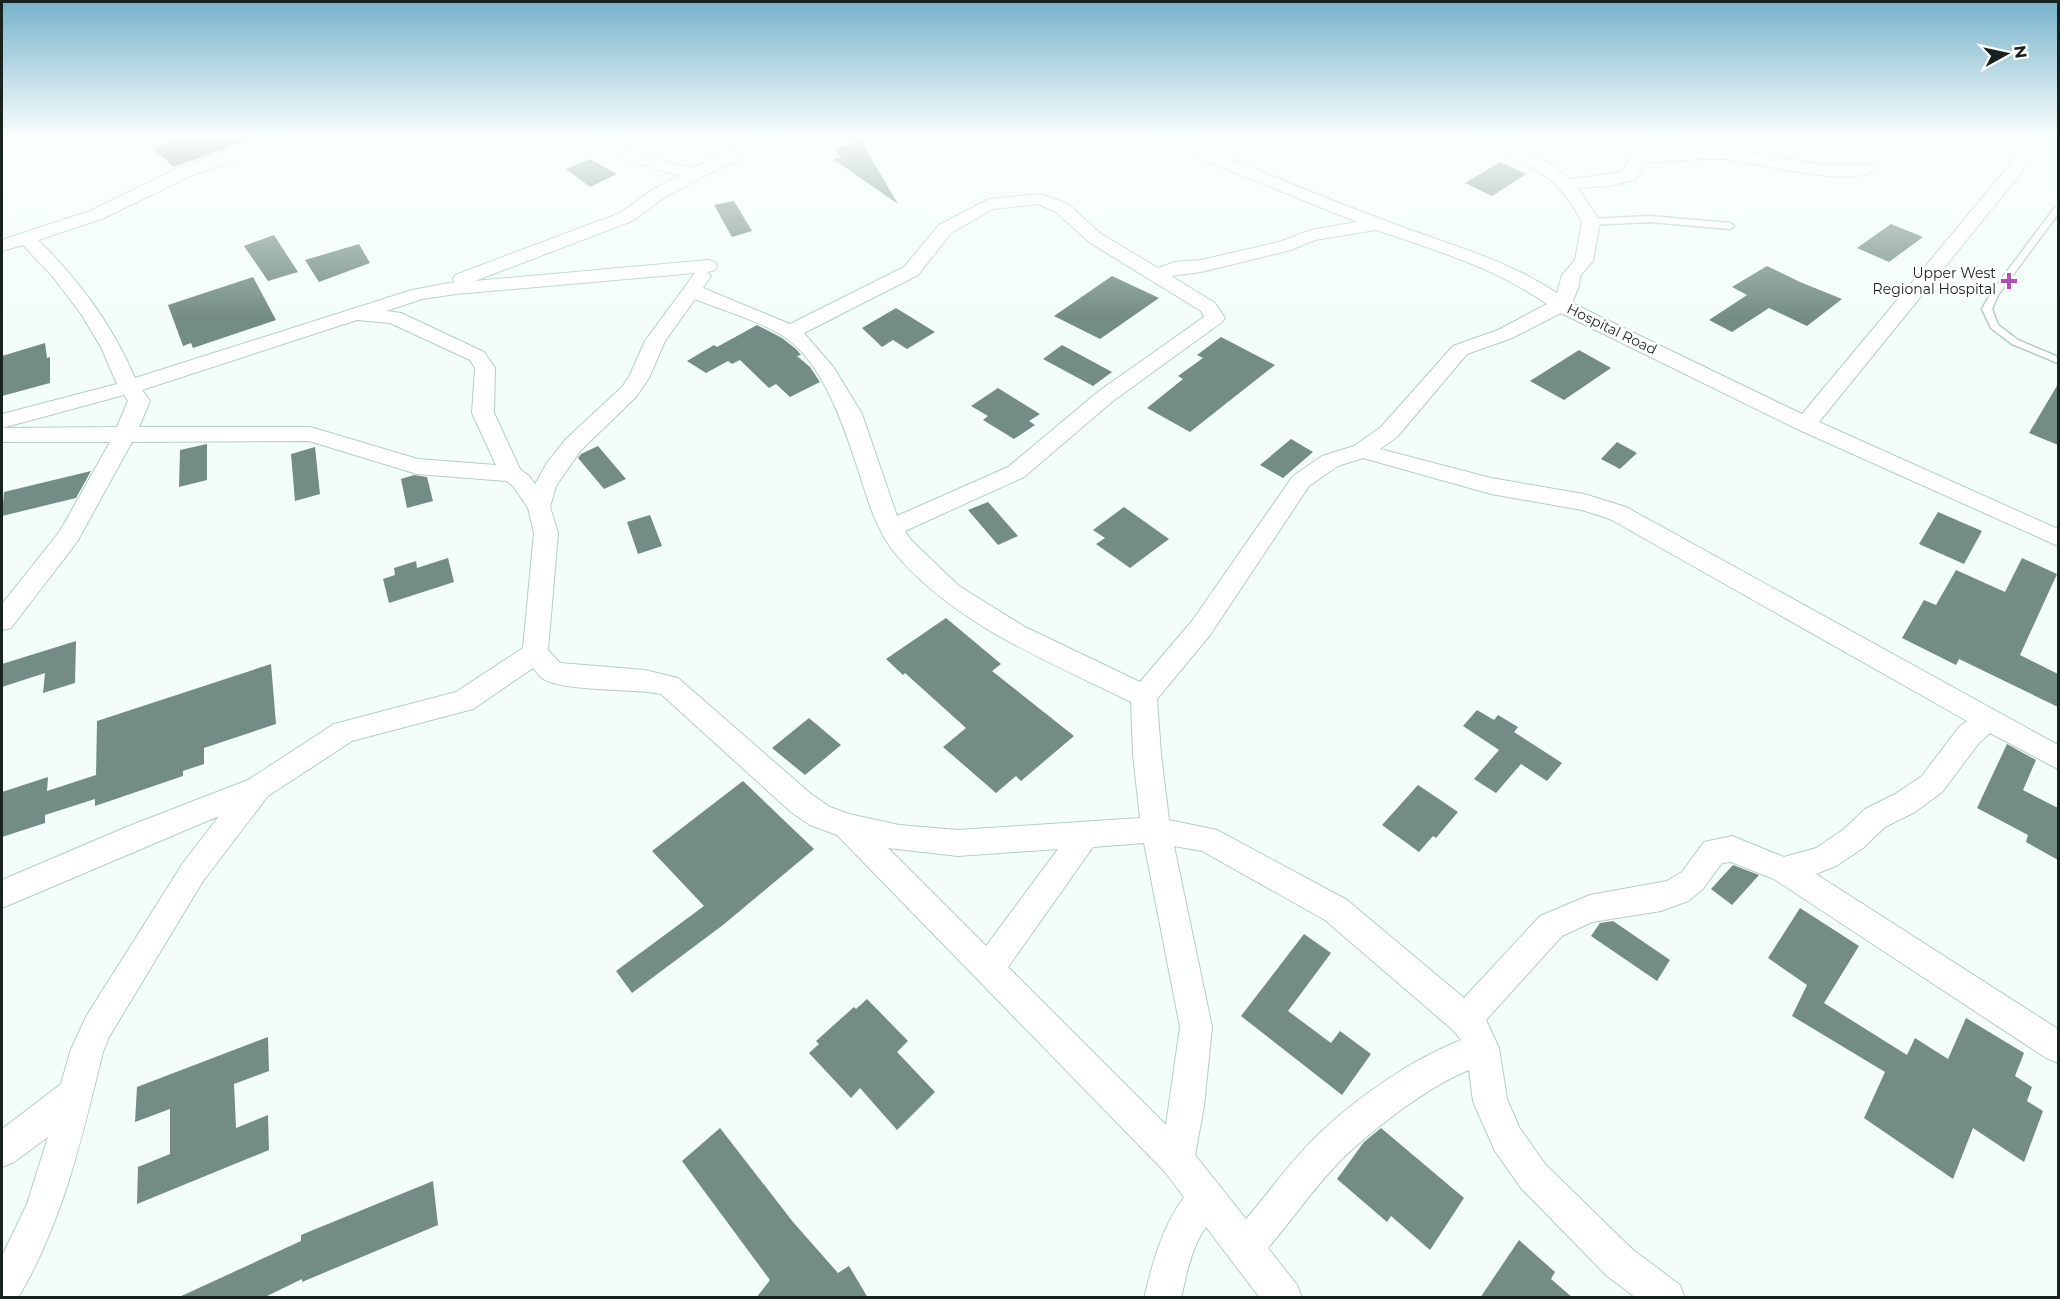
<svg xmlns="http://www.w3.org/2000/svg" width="2060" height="1299" font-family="Montserrat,sans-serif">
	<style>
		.building { fill: #738c85 }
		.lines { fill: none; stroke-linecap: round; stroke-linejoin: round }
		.lane-casing { stroke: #b3cec5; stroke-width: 3 }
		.street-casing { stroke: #b3cec5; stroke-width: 2 }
		.lane { fill: #fff; fill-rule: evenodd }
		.street { fill: #fff; fill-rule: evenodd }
		.poi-dot { fill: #af4eb7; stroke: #fff; stroke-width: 2 }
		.labels { text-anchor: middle; stroke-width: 5; stroke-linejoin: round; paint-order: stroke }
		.far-poi-label { font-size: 14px; fill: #18221f; stroke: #fff; text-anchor: end }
		.far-street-label { font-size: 14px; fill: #18221f; stroke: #fff }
	</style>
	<rect width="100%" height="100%" fill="#f3fefa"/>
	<path class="building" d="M 189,136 L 259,136 L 174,167 L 153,149 Z
		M 861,141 L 898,204 L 833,159 L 842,157 L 834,149 Z
		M 590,159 L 617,174 L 590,187 L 566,169 Z
		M 1500,162 L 1526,174 L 1492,196 L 1465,183 Z
		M 734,201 L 752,231 L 732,237 L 714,205 Z
		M 1891,224 L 1923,237 L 1889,262 L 1857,248 Z
		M 274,235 L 298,272 L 268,281 L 244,246 Z
		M 359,244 L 370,263 L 319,282 L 305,260 Z
		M 1767,266 L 1800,282 L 1842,299 L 1807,326 L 1769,308 L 1732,332 L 1709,320 L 1747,295 L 1732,287 Z
		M 1112,276 L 1159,298 L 1100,339 L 1054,316 Z
		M 253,277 L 276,320 L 193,348 L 191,343 L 183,346 L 168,305 Z
		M 896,308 L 935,332 L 907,349 L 893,340 L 882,347 L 862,328 Z
		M 757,325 L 782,338 L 796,349 L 801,355 L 797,356 L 810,367 L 820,382 L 790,397 L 776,384 L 769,388 L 740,360 L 732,364 L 728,361 L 706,373 L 687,361 L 714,345 L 717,347 Z
		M 1221,337 L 1275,365 L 1190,432 L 1147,408 L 1183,379 L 1178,376 L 1203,358 L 1197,355 Z
		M 45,343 L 47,358 L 50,357 L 50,383 L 2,396 L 2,356 Z
		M 1062,345 L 1112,372 L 1093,386 L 1043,359 Z
		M 1579,350 L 1611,368 L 1564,400 L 1530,381 Z
		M 2058,384 L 2058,445 L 2029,433 Z
		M 998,388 L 1040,414 L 1029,421 L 1035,425 L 1014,439 L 983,420 L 988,416 L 971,406 Z
		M 1291,439 L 1313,452 L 1283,478 L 1260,465 Z
		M 1617,442 L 1637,453 L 1620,469 L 1601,459 Z
		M 207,444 L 207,480 L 179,487 L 180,450 Z
		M 598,446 L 626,479 L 604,489 L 578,458 L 581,454 Z
		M 315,447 L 320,494 L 295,501 L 291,454 Z
		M 91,471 L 76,498 L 2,516 L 4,492 Z
		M 414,475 L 427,477 L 433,501 L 407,508 L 401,479 Z
		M 988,502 L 1018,536 L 998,545 L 968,510 Z
		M 1124,507 L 1169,539 L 1130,568 L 1096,544 L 1105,538 L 1093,530 Z
		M 1938,512 L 1982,531 L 1964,564 L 1919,544 Z
		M 650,515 L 662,546 L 638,554 L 627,522 Z
		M 448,558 L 454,582 L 389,603 L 383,579 L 395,575 L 394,568 L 416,561 L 417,568 Z
		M 2022,558 L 2057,574 L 2020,655 L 2058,674 L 2058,707 L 1959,659 L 1956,665 L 1902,638 L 1924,600 L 1936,605 L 1956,570 L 2005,592 Z
		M 946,618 L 1001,664 L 992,671 L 1074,736 L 1021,781 L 1016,776 L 996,793 L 943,747 L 966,728 L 905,673 L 903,675 L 886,659 Z
		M 76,641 L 75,683 L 43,693 L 45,673 L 2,687 L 2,664 Z
		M 271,664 L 276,724 L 204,748 L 204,764 L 183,771 L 183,776 L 95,806 L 95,799 L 45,815 L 45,823 L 2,837 L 2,792 L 48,777 L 47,791 L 96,775 L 97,721 Z
		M 1477,710 L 1494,720 L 1498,715 L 1518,727 L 1514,732 L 1562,763 L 1547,781 L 1521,764 L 1496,793 L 1474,779 L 1499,750 L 1463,726 Z
		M 809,718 L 841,745 L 805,775 L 772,748 Z
		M 2007,744 L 2036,760 L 2023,790 L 2058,808 L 2058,860 L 2026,842 L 2028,835 L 1977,808 Z
		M 743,781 L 814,849 L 723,925 L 632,993 L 616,971 L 704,906 L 652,851 Z
		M 1418,785 L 1458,812 L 1436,838 L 1433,836 L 1419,852 L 1382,825 Z
		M 1733,865 L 1759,875 L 1732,905 L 1711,889 Z
		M 1800,908 L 1859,946 L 1824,1003 L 1907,1055 L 1915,1038 L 1948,1059 L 1966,1018 L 2024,1053 L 2015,1076 L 2032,1087 L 2027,1101 L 2043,1111 L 2024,1162 L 1973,1128 L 1953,1179 L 1864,1118 L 1885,1072 L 1792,1016 L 1807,985 L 1768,958 Z
		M 1613,921 L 1670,960 L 1657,981 L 1591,936 L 1600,923 Z
		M 1304,934 L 1331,953 L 1288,1011 L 1331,1043 L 1340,1031 L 1371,1054 L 1342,1095 L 1241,1016 Z
		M 867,999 L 908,1041 L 897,1052 L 935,1092 L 897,1130 L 860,1088 L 851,1098 L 809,1053 L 819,1044 L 816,1041 L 854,1007 L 856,1009 Z
		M 268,1037 L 269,1071 L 234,1084 L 236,1128 L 268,1115 L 269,1150 L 137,1204 L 138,1167 L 170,1154 L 170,1109 L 135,1122 L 137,1087 Z
		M 720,1128 L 793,1222 L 838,1273 L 849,1266 L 868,1298 L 756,1298 L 770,1280 L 682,1161 Z
		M 1381,1128 L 1464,1198 L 1430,1250 L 1391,1216 L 1387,1222 L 1337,1179 L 1364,1142 Z
		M 433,1181 L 438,1225 L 302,1282 L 302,1279 L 263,1298 L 177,1298 L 301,1241 L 301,1235 Z
		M 1519,1240 L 1555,1272 L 1551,1279 L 1573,1298 L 1480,1298 Z"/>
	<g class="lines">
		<g class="lane-casing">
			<path id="lane" d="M 2055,207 L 2058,207 L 2058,214 L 1998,295 L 1992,309 L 1998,325 L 2018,340 L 2058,357 L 2058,363 L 2012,344 L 1991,328 L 1982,309 L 1991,293 Z
				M 1650,216 L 1730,223 L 1734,226 L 1730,229 L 1650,222 L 1591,225 L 1587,222 L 1591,219 Z"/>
		</g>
		<g class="street-casing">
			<path id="street" d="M 267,136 L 291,136 L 289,139 L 188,177 L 102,219 L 38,240 C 79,280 113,326 135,378 L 412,290 L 455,282 L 453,279 L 455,275 L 620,213 L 652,190 L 679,176 L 622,158 L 582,136 L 603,136 L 646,156 L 692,168 L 762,136 L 784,136 L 782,139 L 700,178 L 664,198 L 632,221 L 475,281 L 708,260 L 715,262 L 717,266 L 715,270 L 707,272 L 711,276 L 703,288 L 790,324 L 904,267 L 939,225 L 989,199 L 1040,194 L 1068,204 L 1101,234 L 1158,268 L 1175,262 L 1201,260 L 1279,242 L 1311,230 L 1357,222 L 1153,139 L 1151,136 L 1174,136 C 1243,164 1312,193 1381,219 C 1442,243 1503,257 1557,293 L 1562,275 L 1575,260 L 1582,222 C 1571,201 1557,181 1535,169 C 1516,159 1493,154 1478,136 L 1498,136 L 1522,152 L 1548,162 L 1570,179 L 1622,172 C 1636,147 1647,136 1676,136 L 1657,152 C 1681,151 1706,148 1731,150 C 1778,154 1820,171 1868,163 L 1876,168 C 1859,191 1752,161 1723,159 C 1697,158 1671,162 1645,162 L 1635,180 L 1608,186 L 1578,188 L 1600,222 L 1593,261 L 1580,276 L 1579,286 L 1572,303 L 1802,414 L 2034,136 L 2051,136 L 1819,422 L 2058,529 L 2058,546 L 1797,429 L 1561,313 L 1512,338 L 1467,354 L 1397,437 L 1380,449 L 1491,478 L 1584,494 L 1626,507 L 2058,745 L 2058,769 L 1990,733 L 1979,743 L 1942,792 L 1915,812 L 1885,827 L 1863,848 L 1836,866 L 1816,874 L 2058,1029 L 2058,1063 L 2046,1058 L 1774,879 L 1731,862 L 1722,863 L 1702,890 L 1688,901 L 1661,911 L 1592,922 L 1562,936 L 1486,1020 L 1499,1048 L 1507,1099 L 1519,1127 L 1545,1164 L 1632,1249 L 1680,1285 L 1685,1298 L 1636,1298 L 1606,1275 L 1521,1188 L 1495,1151 L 1478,1113 L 1473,1101 L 1469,1070 C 1429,1086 1377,1126 1345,1156 C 1319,1181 1292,1220 1268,1248 L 1297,1285 L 1302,1298 L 1260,1298 L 1206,1227 C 1191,1248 1187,1273 1181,1298 L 1144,1298 C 1153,1262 1162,1227 1184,1197 L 1165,1172 L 837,835 L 810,825 L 791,812 L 661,694 C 635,688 560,692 542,678 C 539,676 536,671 533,668 L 473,709 L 352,741 L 268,796 L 203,881 L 109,1037 L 103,1052 C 82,1137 63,1222 18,1298 L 2,1298 L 2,1256 L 27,1204 L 48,1137 L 14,1162 L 2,1167 L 2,1129 L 61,1084 L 71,1049 L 87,1015 L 183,863 L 219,816 L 2,908 L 2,880 L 129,826 L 248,780 L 334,724 L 456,692 L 523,648 L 534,533 L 528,508 L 513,486 L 506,481 L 417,474 L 309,441 L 132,442 L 77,542 L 11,628 L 2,630 L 2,604 L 60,531 L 110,442 L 2,442 L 2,414 L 117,384 L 101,347 L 81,314 L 53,277 L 23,245 L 2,251 L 2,240 L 90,211 L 176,169 ZM 1038,204 L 1056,212 L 1089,242 L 1201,311 L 1204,317 L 1099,391 L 1008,467 L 897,516 L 862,414 L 834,368 L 804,333 L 918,275 L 951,233 L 993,209 ZM 1376,230 C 1436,250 1495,268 1547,304 L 1498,330 L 1453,346 L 1381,427 L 1354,446 L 1322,456 L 1293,476 L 1192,621 L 1140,682 L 1025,627 L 959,586 L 911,540 L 905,531 L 1024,477 L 1113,401 L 1222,322 L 1225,318 L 1215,303 L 1171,276 L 1201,272 L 1291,250 L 1315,240 ZM 695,273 L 645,341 L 629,377 L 622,387 L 565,440 L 547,463 L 535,484 L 529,476 L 520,469 L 494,413 L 495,368 L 484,352 L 401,313 L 386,311 L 422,299 L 456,294 ZM 695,299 C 724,311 757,320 783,336 C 823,361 844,427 858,469 C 867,497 875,528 894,552 C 954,625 1049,661 1131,702 L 1133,754 L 1140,818 L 958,830 L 899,825 L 849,814 L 830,807 L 811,794 L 678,678 L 645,670 L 560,663 L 548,650 L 558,533 L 550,507 L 556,486 L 581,450 L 636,397 L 649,378 L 665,341 ZM 357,320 L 390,323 L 470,360 L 475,368 L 472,413 L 496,465 L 418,459 L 310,427 L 139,427 L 150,401 L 142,390 ZM 124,395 L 128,401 L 117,427 L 2,428 ZM 1363,458 L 1491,494 L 1582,510 L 1610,519 L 1967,721 L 1959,727 L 1922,776 L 1895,794 L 1865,809 L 1843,830 L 1816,848 L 1784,857 L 1732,836 L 1704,842 L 1682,872 L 1667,881 L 1590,895 L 1540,916 L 1464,998 L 1347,900 L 1217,830 L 1169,820 L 1161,754 L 1157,699 L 1210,635 L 1309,486 L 1338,466 ZM 1144,843 L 1180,1027 L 1166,1125 L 1008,967 L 1093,847 ZM 1174,846 L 1202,851 L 1325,920 L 1454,1031 L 1461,1040 C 1411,1060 1360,1095 1320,1133 C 1293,1158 1270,1191 1246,1219 L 1195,1155 L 1204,1106 L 1212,1027 ZM 888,848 L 958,856 L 1058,849 L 986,946 Z"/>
		</g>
		<use href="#lane" class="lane"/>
		<use href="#street" class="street"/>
	</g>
	<linearGradient id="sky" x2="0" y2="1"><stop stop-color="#76b2ca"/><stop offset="0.43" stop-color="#fafffd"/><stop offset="1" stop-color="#fafffd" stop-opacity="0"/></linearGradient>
	<rect width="2060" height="318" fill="url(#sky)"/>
	<path class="poi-dot" d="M2006 272h6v6h6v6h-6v6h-6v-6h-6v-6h6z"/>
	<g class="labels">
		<g class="far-poi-label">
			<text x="1996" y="278">Upper West<tspan x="1996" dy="16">Regional Hospital</tspan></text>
		</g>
		<g class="far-street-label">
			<text transform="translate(1612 329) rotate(26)" y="5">Hospital Road</text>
		</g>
	</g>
	<rect width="2060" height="1299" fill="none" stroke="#18221f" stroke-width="6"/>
	<g transform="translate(2006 54) rotate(82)" stroke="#ffffff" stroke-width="4.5" paint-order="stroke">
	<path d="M0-4.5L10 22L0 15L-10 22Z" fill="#18221f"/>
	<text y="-9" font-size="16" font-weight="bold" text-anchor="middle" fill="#18221f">N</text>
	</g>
</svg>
